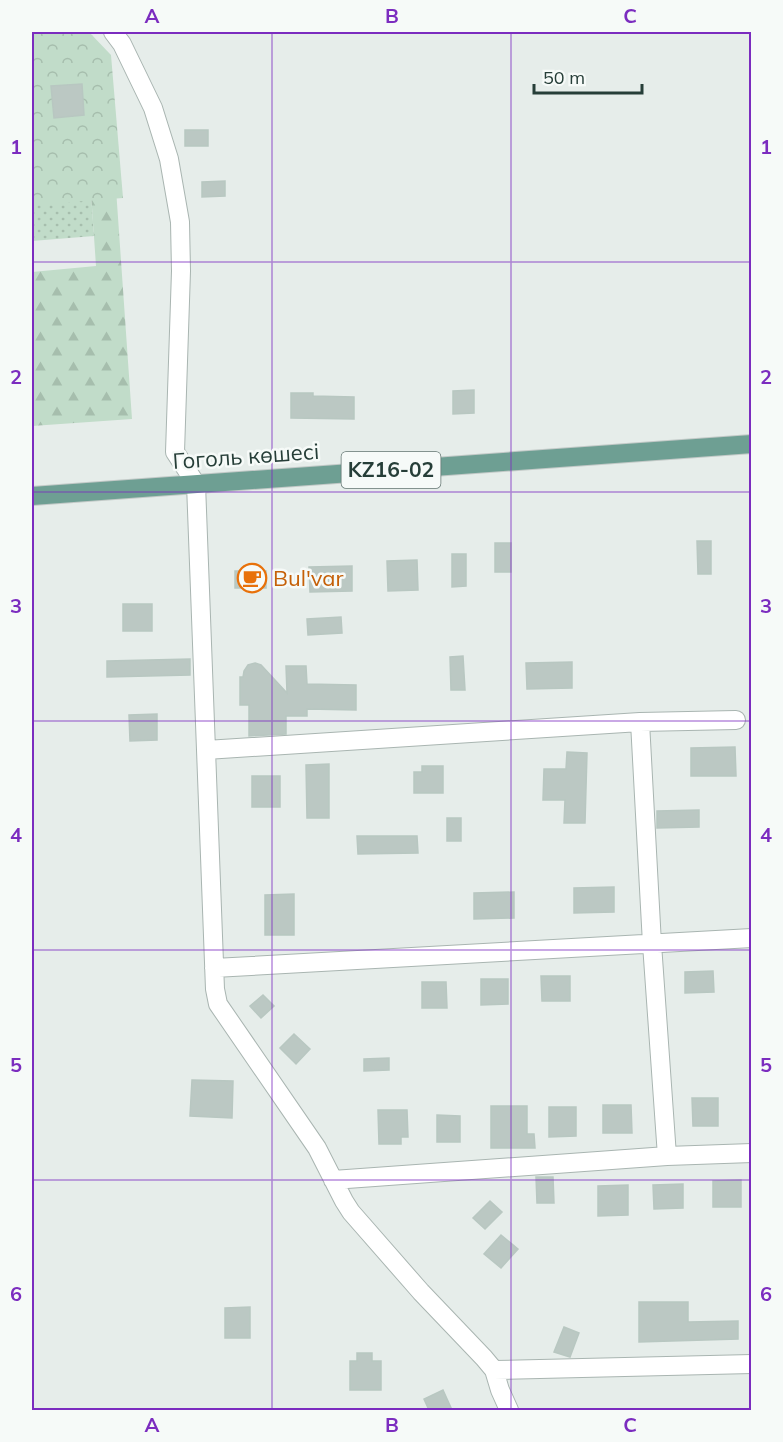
<svg xmlns="http://www.w3.org/2000/svg" width="783" height="1442" font-family="Mulish,sans-serif">
	<style>
		.grass { fill: url(#grass-dots) }
		.forest { fill: url(#forest-firs) }
		.park { fill: url(#park-crowns) }
		.building { fill: #bbc8c3; stroke: #b8c7c1; stroke-width: 1.5 }
		.lines { fill: none; stroke-linecap: round; stroke-linejoin: round }
		.minor-casing { stroke: #a9b5b1; stroke-width: 20 }
		.major-casing { stroke: #c2c9c7; stroke-width: 20 }
		.minor { stroke: #fff; stroke-width: 18 }
		.major { stroke: #6e9f93; stroke-width: 18 }
		.grid { fill: none; stroke: #7b2cbf; stroke-width: 1.5; stroke-opacity: 0.55 }
		.labels { text-anchor: middle; stroke-width: 5; stroke-linejoin: round; paint-order: stroke }
		.shield { fill: #f6faf8; stroke: #647672; stroke-width: 1.5 }
		.shield-label { font-size: 21px; font-weight: bold; fill: #263e38 }
		.street-label { font-size: 22px; fill: #263e38; stroke: #f6faf8 }
		.food-label { font-size: 22px; fill: #c56008; stroke: #f6faf8; text-anchor: start }
		.neatline { fill: none; stroke: #7b2cbf; stroke-width: 2 }
		.grid-label { font-size: 20px; text-anchor: middle; font-weight: bold; fill: #7b2cbf }
	</style>
	<defs>
		<pattern id="grass-dots" width="8" height="8" patternUnits="userSpaceOnUse" patternTransform="scale(1.5)"><rect width="8" height="8" fill="#c1dcc9"/><path d="M2 2h.1M6 6h.1" fill="none" stroke="#a6bead" stroke-width="1.8" stroke-linecap="round"/></pattern>
		<pattern id="forest-firs" width="22" height="20" patternUnits="userSpaceOnUse" patternTransform="scale(1.5)"><rect width="22" height="20" fill="#c1dcc9"/><path d="M5 1l3.5 6h-7zM16 11l3.5 6h-7z" fill="#a6bead"/></pattern>
		<pattern id="park-crowns" width="20" height="18" patternUnits="userSpaceOnUse" patternTransform="scale(1.5)"><rect width="20" height="18" fill="#c1dcc9"/><path d="M2 6a3 3 0 1 1 6 0M12 15a3 3 0 1 1 6 0" fill="none" stroke="#a6bead"/></pattern>
	</defs>
	<rect width="100%" height="100%" fill="#e6edea"/>
	<path class="grass" d="M 86,125 L 94,236 L 32,241 L 32,129 Z"/>
	<path class="forest" d="M 107,59 L 132,419 L 32,426 L 32,272 L 96,266 L 82,61 Z"/>
	<path class="park" d="M 32,32 L 89,32 L 111,55 L 123,198 L 32,205 Z"/>
	<path class="building" d="M 82,84 L 84,115 L 54,118 L 51,86 Z
		M 185,130 L 208,130 L 208,146 L 185,146 Z
		M 225,181 L 225,196 L 202,197 L 202,182 Z
		M 474,390 L 474,413 L 453,414 L 453,391 Z
		M 291,393 L 313,393 L 313,396 L 354,397 L 354,419 L 291,418 Z
		M 697,541 L 711,541 L 711,574 L 698,574 Z
		M 495,543 L 511,543 L 511,572 L 495,572 Z
		M 452,554 L 466,554 L 466,586 L 452,587 Z
		M 417,560 L 418,590 L 388,591 L 387,561 Z
		M 352,566 L 352,591 L 310,592 L 309,567 Z
		M 235,571 L 266,571 L 266,588 L 235,588 Z
		M 123,604 L 152,604 L 152,631 L 123,631 Z
		M 341,617 L 342,633 L 308,635 L 307,619 Z
		M 463,656 L 465,690 L 451,690 L 450,657 Z
		M 190,659 L 190,675 L 107,677 L 107,661 Z
		M 572,662 L 572,688 L 527,689 L 526,663 Z
		M 255,663 L 261,665 L 287,693 L 286,666 L 306,666 L 307,684 L 356,685 L 356,710 L 307,709 L 307,716 L 286,716 L 286,734 L 249,736 L 249,705 L 240,705 L 240,677 L 243,677 L 244,671 L 248,665 Z
		M 157,714 L 157,740 L 130,741 L 129,715 Z
		M 735,747 L 736,776 L 691,776 L 691,748 Z
		M 567,752 L 587,753 L 585,823 L 564,823 L 565,800 L 543,800 L 544,769 L 566,769 Z
		M 329,764 L 329,818 L 307,818 L 306,765 Z
		M 422,766 L 443,766 L 443,793 L 414,793 L 414,772 L 422,772 Z
		M 252,776 L 280,776 L 280,807 L 252,807 Z
		M 699,810 L 699,827 L 657,828 L 657,811 Z
		M 447,818 L 461,818 L 461,841 L 447,841 Z
		M 357,836 L 417,836 L 418,853 L 358,854 Z
		M 614,887 L 614,912 L 574,913 L 574,888 Z
		M 514,892 L 514,918 L 474,919 L 474,893 Z
		M 294,894 L 294,935 L 265,935 L 265,895 Z
		M 713,971 L 714,992 L 685,993 L 685,972 Z
		M 541,976 L 570,976 L 570,1001 L 542,1001 Z
		M 481,979 L 508,979 L 508,1004 L 481,1005 Z
		M 422,982 L 446,982 L 447,1008 L 422,1008 Z
		M 263,995 L 274,1006 L 261,1018 L 250,1006 Z
		M 294,1034 L 310,1049 L 296,1064 L 280,1048 Z
		M 389,1058 L 389,1070 L 364,1071 L 364,1059 Z
		M 192,1080 L 233,1081 L 232,1118 L 190,1116 Z
		M 692,1098 L 718,1098 L 718,1126 L 693,1126 Z
		M 603,1105 L 631,1105 L 632,1133 L 603,1133 Z
		M 491,1106 L 527,1106 L 527,1134 L 534,1134 L 535,1148 L 491,1148 Z
		M 549,1107 L 576,1107 L 576,1136 L 549,1137 Z
		M 378,1110 L 407,1110 L 408,1137 L 401,1137 L 401,1144 L 379,1144 Z
		M 437,1115 L 460,1116 L 460,1142 L 437,1142 Z
		M 536,1177 L 553,1177 L 554,1203 L 537,1203 Z
		M 741,1180 L 741,1207 L 713,1207 L 713,1181 Z
		M 683,1184 L 683,1208 L 654,1209 L 653,1185 Z
		M 628,1185 L 628,1215 L 598,1216 L 598,1186 Z
		M 490,1201 L 502,1212 L 485,1229 L 473,1218 Z
		M 501,1235 L 518,1249 L 501,1268 L 484,1254 Z
		M 639,1302 L 688,1302 L 688,1322 L 738,1321 L 738,1339 L 639,1342 Z
		M 250,1307 L 250,1338 L 225,1338 L 225,1308 Z
		M 564,1327 L 579,1333 L 570,1357 L 554,1352 Z
		M 357,1353 L 372,1353 L 372,1361 L 381,1361 L 381,1390 L 350,1390 L 350,1361 L 357,1361 Z
		M 443,1390 L 452,1410 L 429,1410 L 424,1399 Z"/>
	<g class="lines">
		<g class="minor-casing">
			<path id="minor" d="M 113,32 L 122,44 L 153,108 L 169,159 L 180,222 L 181,271 L 175,452 L 196,484 L 215,989 L 218,1004 L 317,1148 L 344,1201 L 351,1212 L 421,1292 L 484,1358 L 494,1370 L 500,1390 L 509,1410
				M 640,722 L 652,944 L 667,1156
				M 206,750 L 640,722 L 736,720
				M 214,968 L 752,938
				M 333,1180 L 667,1156 L 752,1153
				M 494,1370 L 752,1364"/>
		</g>
		<g class="major-casing">
			<path id="major" d="M 32,496 L 752,444"/>
		</g>
		<use href="#minor" class="minor"/>
		<use href="#major" class="major"/>
	</g>
	<path class="grid" d="M 272,32 L 272,1410M 511,32 L 511,1410M 32,262 L 752,262M 32,492 L 752,492M 32,721 L 752,721M 32,950 L 752,950M 32,1180 L 752,1180"/>
	<defs>
		<g id="cafe-ring" transform="scale(1.5)"><circle r="9.5" fill="#f6faf8" stroke="#e8710a" stroke-width="1.5"/><path d="M-5.5-4.5H6V0H3Q3 3.5 0 3.5H-2.5Q-5.5 3.5-5.5 0ZM3-3.2v2h1.7v-2ZM-6 4.5H4V6H-6Z" fill="#e8710a"/></g>
	</defs>
	<g fill-rule="evenodd">
		<use href="#cafe-ring" x="252" y="578"/>
	</g>
	<g class="labels">
		<rect class="shield" x="341.5" y="452" width="99" height="36" rx="4.5"/>
		<g class="shield-label">
			<text x="391" y="477">KZ16-02</text>
		</g>
		<g class="street-label">
			<text transform="translate(246 456) rotate(-4)" y="8">Гоголь көшесі</text>
		</g>
		<g class="food-label">
			<text x="273" y="586">Bul'var</text>
		</g>
	</g>
	<rect width="783" height="1442" fill="none" stroke="#f6faf8" stroke-width="66"/>
	<path d="M534 84v9h108v-9" fill="none" stroke="#263e38" stroke-width="3"/>
	<text x="543" y="84" font-size="18" fill="#263e38" stroke="#f6faf8" stroke-width="4.5" paint-order="stroke">50 m</text>
	<rect x="33" y="33" width="717" height="1376" class="neatline"/>
	<g class="grid-label">
		<text x="152" y="23">A</text>
		<text x="392" y="23">B</text>
		<text x="630" y="23">C</text>
		<text x="16" y="154">1</text>
		<text x="766" y="154">1</text>
		<text x="16" y="384">2</text>
		<text x="766" y="384">2</text>
		<text x="16" y="613">3</text>
		<text x="766" y="613">3</text>
		<text x="16" y="842">4</text>
		<text x="766" y="842">4</text>
		<text x="16" y="1072">5</text>
		<text x="766" y="1072">5</text>
		<text x="16" y="1301">6</text>
		<text x="766" y="1301">6</text>
		<text x="152" y="1432">A</text>
		<text x="392" y="1432">B</text>
		<text x="630" y="1432">C</text>
	</g>
</svg>
